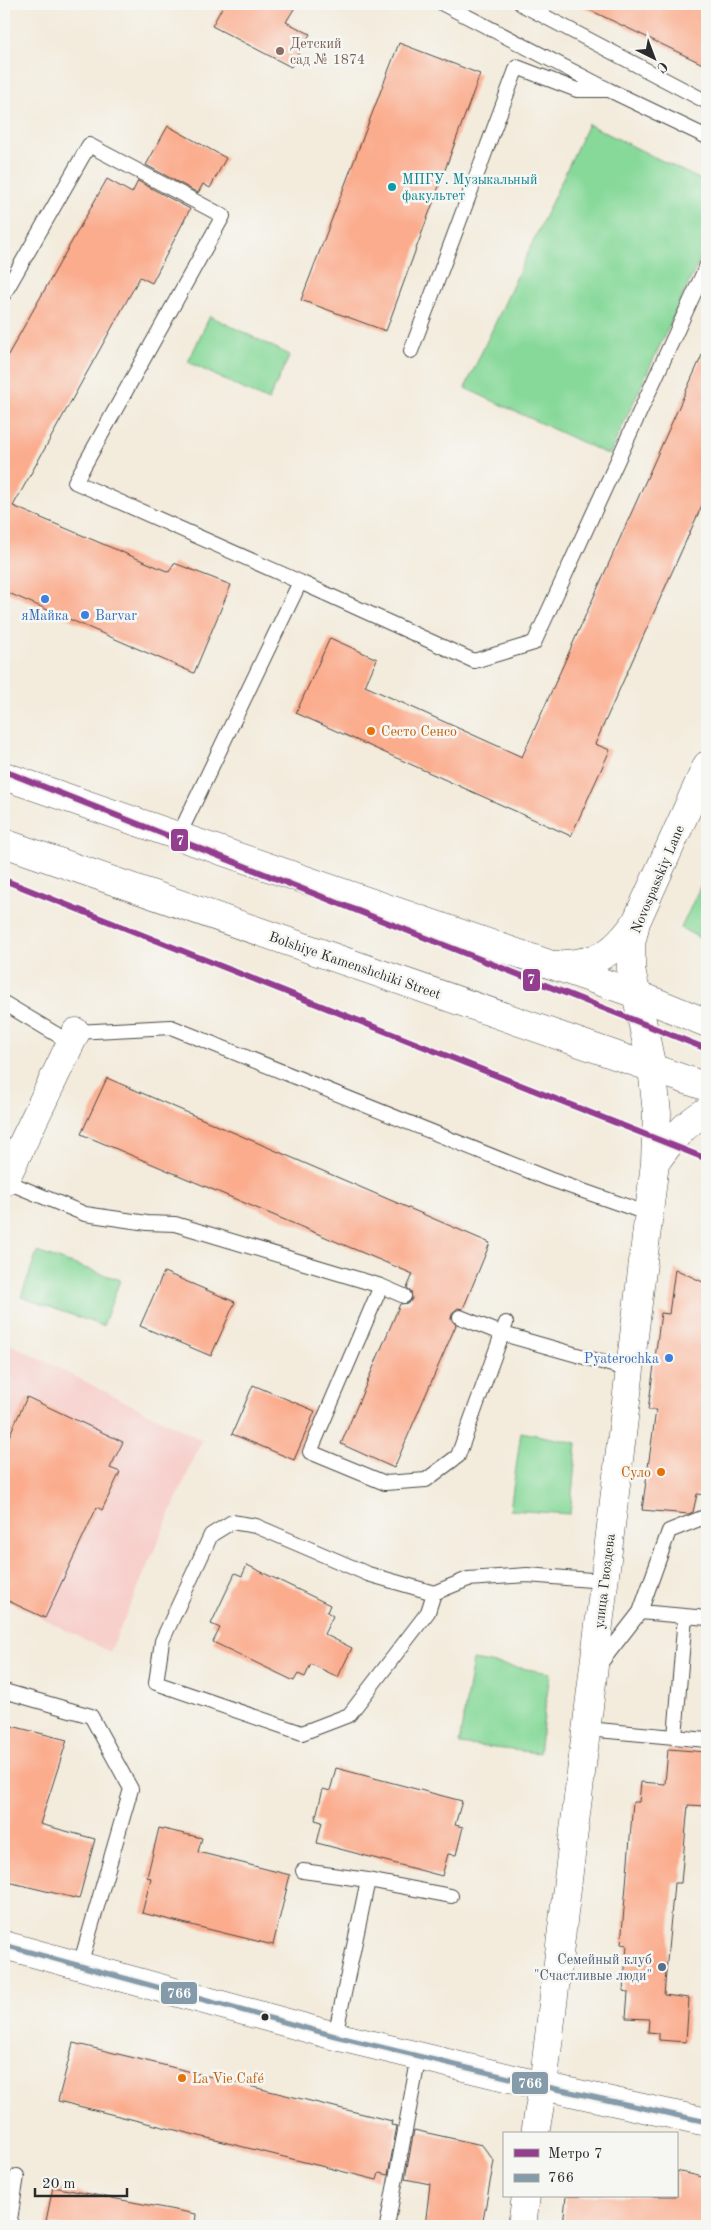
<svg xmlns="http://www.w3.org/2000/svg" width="711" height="2230" font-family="'Old Standard TT',serif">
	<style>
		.built { fill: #f7d0cc }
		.green { fill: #87d99a; stroke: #598262 }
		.building { fill: #fbac8d }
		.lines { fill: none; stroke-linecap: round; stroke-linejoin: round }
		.lane-casing { stroke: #494845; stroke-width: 16 }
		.street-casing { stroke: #494845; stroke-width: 29 }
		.secondary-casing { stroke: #494845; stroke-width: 29 }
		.primary-casing { stroke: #494845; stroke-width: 29 }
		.lane { stroke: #fff; stroke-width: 14 }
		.street { stroke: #fff; stroke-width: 28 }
		.secondary { stroke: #fff; stroke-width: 28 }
		.primary { stroke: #fff; stroke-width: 28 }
		.bus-1-casing { stroke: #f6f6f2; stroke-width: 9 }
		.bus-1 { stroke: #869baa; stroke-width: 5 }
		.metro-1-casing { stroke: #f6f6f2; stroke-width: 10 }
		.metro-1 { stroke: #943e90; stroke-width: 6 }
		.education-dot { fill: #8d6e63; stroke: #f6f6f2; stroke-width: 2 }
		.culture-dot { fill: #0f9aa8; stroke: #f6f6f2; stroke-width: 2 }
		.shop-dot { fill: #3f7fe0; stroke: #f6f6f2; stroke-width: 2 }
		.food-dot { fill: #e8710a; stroke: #f6f6f2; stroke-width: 2 }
		.service-dot { fill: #5c6f8a; stroke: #f6f6f2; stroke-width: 2 }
		.bus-dot { fill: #2b2b2b; stroke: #f6f6f2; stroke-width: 2 }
		.labels { text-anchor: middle; stroke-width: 5; stroke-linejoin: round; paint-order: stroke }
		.education-label { font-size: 14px; fill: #785e54; stroke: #f6f6f2; text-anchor: start }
		.culture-label { font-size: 14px; fill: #0d838f; stroke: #f6f6f2; text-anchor: start }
		.shop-label { font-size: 14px; fill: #366cbe; stroke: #f6f6f2 }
		.food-label { font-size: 14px; fill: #c56008; stroke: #f6f6f2; text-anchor: start }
		.street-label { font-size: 14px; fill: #2b2b2b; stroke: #f6f6f2 }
		.service-label { font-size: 14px; fill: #4e5e75; stroke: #f6f6f2; text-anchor: end }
		.line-badge { stroke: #f6f6f2; stroke-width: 2 }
		.badge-label { font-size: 14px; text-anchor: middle; font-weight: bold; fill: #fff }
	</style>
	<rect width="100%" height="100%" fill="#f6f6f2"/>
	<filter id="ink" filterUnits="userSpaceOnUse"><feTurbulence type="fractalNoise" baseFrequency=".02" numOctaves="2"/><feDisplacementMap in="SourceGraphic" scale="10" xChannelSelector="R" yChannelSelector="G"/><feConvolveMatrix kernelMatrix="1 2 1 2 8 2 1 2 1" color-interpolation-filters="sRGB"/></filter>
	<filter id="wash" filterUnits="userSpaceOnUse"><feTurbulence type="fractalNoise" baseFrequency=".0096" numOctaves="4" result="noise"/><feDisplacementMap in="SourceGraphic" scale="20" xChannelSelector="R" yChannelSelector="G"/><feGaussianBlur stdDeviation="1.12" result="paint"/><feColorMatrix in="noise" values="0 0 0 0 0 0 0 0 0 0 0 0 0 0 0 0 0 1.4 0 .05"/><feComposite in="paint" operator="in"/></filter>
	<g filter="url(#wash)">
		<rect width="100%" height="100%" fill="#f3ebdb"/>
		<path class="built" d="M 4,1341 L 202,1440 L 110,1652 L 4,1599 Z"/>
		<path class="green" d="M 588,124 L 707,183 L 707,244 L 609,455 L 465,388 Z
			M 210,316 L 290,355 L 268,401 L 188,362 Z
			M 707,872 L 707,942 L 681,928 Z
			M 37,1252 L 120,1280 L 103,1326 L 21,1297 Z
			M 521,1432 L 577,1443 L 570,1514 L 510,1510 Z
			M 473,1660 L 550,1673 L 539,1753 L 459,1744 Z"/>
		<g id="blocks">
			<path class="building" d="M 224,4 L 297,4 L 286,22 L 310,34 L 291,67 L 212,26 Z
				M 577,4 L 707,4 L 707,66 L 636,32 Z
				M 399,43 L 480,74 L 386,331 L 301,300 Z
				M 168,126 L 226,158 L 210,188 L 203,184 L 198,193 L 146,165 Z
				M 107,179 L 132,193 L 138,181 L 190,209 L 152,283 L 140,277 L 13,506 L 169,572 L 174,563 L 231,585 L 194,673 L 4,591 L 4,362 Z
				M 707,344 L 707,494 L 595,744 L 610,750 L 571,836 L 296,713 L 330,638 L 377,659 L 365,686 L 522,757 Z
				M 107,1078 L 490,1243 L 463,1309 L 458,1308 L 452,1313 L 451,1319 L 456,1325 L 394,1468 L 341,1444 L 400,1304 L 409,1303 L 412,1299 L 411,1291 L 407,1288 L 413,1274 L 81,1134 Z
				M 675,1269 L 707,1284 L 707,1495 L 697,1494 L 693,1512 L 689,1514 L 642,1510 L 656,1410 L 648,1410 L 661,1313 L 669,1314 Z
				M 164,1272 L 235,1302 L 211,1356 L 140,1326 Z
				M 253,1385 L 315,1411 L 294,1460 L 232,1434 Z
				M 27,1397 L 123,1442 L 110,1468 L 120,1472 L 102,1510 L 97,1507 L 45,1618 L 4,1599 L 4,1447 Z
				M 247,1565 L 330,1605 L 327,1612 L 333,1616 L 324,1634 L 352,1648 L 338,1677 L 311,1664 L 305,1677 L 298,1674 L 294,1681 L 213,1642 L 220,1628 L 211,1624 L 235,1573 L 242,1576 Z
				M 4,1724 L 67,1740 L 40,1824 L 95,1839 L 79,1899 L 4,1881 Z
				M 668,1749 L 707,1752 L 707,1806 L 688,1805 L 681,1883 L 674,1883 L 664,1995 L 689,1998 L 686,2042 L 659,2040 L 659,2033 L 648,2032 L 649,2019 L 626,2018 L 628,1992 L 623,1991 L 627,1945 L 621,1944 L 633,1802 L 639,1802 L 641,1782 L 665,1784 Z
				M 336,1768 L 462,1801 L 455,1825 L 463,1827 L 456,1855 L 448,1854 L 442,1876 L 317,1843 L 322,1822 L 315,1820 L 323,1789 L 330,1791 Z
				M 159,1828 L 202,1838 L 198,1852 L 290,1875 L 273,1945 L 142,1913 L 151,1878 L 147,1877 Z
				M 73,2043 L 392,2121 L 391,2125 L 397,2126 L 388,2175 L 379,2173 L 377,2180 L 58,2101 Z
				M 414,2130 L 482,2145 L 494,2161 L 482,2226 L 425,2226 L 430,2184 L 405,2179 Z
				M 677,2171 L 707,2178 L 707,2226 L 563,2226 L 566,2196 L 677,2196 Z
				M 53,2187 L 196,2214 L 195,2226 L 45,2226 Z"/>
		</g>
	</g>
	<g filter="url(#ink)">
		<use href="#blocks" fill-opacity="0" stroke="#494845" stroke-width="1"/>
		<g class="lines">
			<g class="lane-casing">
				<path id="lane" d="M 443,4 L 609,90 L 707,137
					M 521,4 L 707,102
					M 4,294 L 89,145 L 223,216 L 75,482 L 300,582
					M 411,351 L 517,67 L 577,90 L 609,90
					M 178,837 L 300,582 L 474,661 L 534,643 L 707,265
					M 4,1003 L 71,1043
					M 76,1032 L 171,1027 L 549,1179 L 649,1214
					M 5,1181 L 85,1214 L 147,1223 L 175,1224 L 381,1286 L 404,1296
					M 381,1286 L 310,1452 L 385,1483 L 426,1480 L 458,1456 L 506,1323
					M 460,1317 L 503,1334 L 630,1370
					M 434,1593 L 368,1574 L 256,1526 L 232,1522 L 211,1535 L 162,1641 L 156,1683 L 302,1733 L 349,1715 L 428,1612 L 434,1593 L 468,1579 L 527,1575 L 604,1581
					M 640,1612 L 707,1618
					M 599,1665 L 640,1612 L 669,1531 L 707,1516
					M 4,1691 L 91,1716 L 131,1789 L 80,1965
					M 587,1729 L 707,1740
					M 675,1737 L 685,1616
					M 303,1871 L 368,1880 L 451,1896
					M 335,2036 L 368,1880
					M 9,2226 L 17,2176
					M 387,2226 L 419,2056"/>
			</g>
			<g class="street-casing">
				<path id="street" d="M 4,1182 L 76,1032"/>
			</g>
			<g class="secondary-casing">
				<path id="secondary" d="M 552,965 C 596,962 610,959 636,922
					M 655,1163 C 670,1142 684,1124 707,1111
					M 4,1945 L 335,2036 L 543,2086 L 707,2122
					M 535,2134 L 543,2086 L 655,1163 L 657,1113 L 652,1068 L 631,969 L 631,944 L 636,922 L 707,765
					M 522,2226 L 526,2196"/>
			</g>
			<g class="primary-casing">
				<path id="primary" d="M 4,776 L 636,994 L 707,1023
					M 4,843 L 707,1087"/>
			</g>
			<use href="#lane" class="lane"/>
			<use href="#street" class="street"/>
			<use href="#secondary" class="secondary"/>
			<use href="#primary" class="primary"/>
			<g class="bus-1-casing">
				<path id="bus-1" d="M 4,1945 L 335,2036 L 543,2086 L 707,2122"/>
			</g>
			<use href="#bus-1" class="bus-1"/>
			<g class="metro-1-casing">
				<path id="metro-1" d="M 4,771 L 707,1049
					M 4,880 L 707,1159"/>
			</g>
			<use href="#metro-1" class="metro-1"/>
		</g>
	</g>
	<circle class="education-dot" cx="280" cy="51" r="5"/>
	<circle class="culture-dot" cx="392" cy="187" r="5"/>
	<g class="shop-dot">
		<circle cx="45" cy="599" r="5"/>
		<circle cx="85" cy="615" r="5"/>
		<circle cx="669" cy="1358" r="5"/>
	</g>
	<g class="food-dot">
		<circle cx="371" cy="731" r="5"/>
		<circle cx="661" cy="1472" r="5"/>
		<circle cx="182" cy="2078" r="5"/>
	</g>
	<circle class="service-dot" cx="662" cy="1967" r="5"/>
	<circle class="bus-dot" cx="265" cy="2017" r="4.5"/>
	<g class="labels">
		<g class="education-label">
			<text x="290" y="48">Детский<tspan x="290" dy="16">сад № 1874</tspan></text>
		</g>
		<g class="culture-label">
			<text x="402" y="184">МПГУ. Музыкальный<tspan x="402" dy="16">факультет</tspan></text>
		</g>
		<g class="shop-label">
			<text x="45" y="620">яМайка</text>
			<text x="95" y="620" text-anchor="start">Barvar</text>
			<text x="659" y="1363" text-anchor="end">Pyaterochka</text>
		</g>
		<g class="food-label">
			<text x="381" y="736">Сесто Сенсо</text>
			<text x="651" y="1477" text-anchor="end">Суло</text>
			<text x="192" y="2083">La Vie Café</text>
		</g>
		<g class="street-label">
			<text transform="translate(657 879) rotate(-67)" y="5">Novospasskiy Lane</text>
			<text transform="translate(355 965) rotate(19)" y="5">Bolshiye Kamenshchiki Street</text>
			<text transform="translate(604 1581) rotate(-83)" y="5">улица Гвоздева</text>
		</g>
		<g class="service-label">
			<text x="652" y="1964">Семейный клуб<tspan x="652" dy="16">"Счастливые люди"</tspan></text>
		</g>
	</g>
	<g class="line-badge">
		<rect x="170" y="828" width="19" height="24" rx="5" fill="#943e90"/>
		<rect x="522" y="968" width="19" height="24" rx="5" fill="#943e90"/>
		<rect x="160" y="1981" width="38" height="24" rx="5" fill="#869baa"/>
		<rect x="511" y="2071" width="38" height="24" rx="5" fill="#869baa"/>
	</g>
	<g class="badge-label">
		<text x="180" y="845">7</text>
		<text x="531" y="984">7</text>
		<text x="179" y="1998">766</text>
		<text x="530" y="2088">766</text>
	</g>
	<rect width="711" height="2230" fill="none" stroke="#f6f6f2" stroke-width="20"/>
	<rect x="503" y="2132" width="175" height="65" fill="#f6f6f2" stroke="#a5a5a2"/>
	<rect x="514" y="2149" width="25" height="8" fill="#943e90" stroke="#a5a5a2"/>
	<text x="548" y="2158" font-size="15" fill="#2b2b2b">Метро 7</text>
	<rect x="514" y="2174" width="25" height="8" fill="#869baa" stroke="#a5a5a2"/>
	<text x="548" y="2182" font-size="15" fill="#2b2b2b">766</text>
	<g transform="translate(654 58) rotate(138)" stroke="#f6f6f2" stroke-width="4" paint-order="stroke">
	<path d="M0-4L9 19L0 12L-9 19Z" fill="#2b2b2b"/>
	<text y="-8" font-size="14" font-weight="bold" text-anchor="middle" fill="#2b2b2b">С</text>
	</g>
	<path d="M35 2188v8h92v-8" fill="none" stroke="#2b2b2b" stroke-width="2.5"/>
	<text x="42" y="2188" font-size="15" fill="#2b2b2b" stroke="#f6f6f2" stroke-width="4" paint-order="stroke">20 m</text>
</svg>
